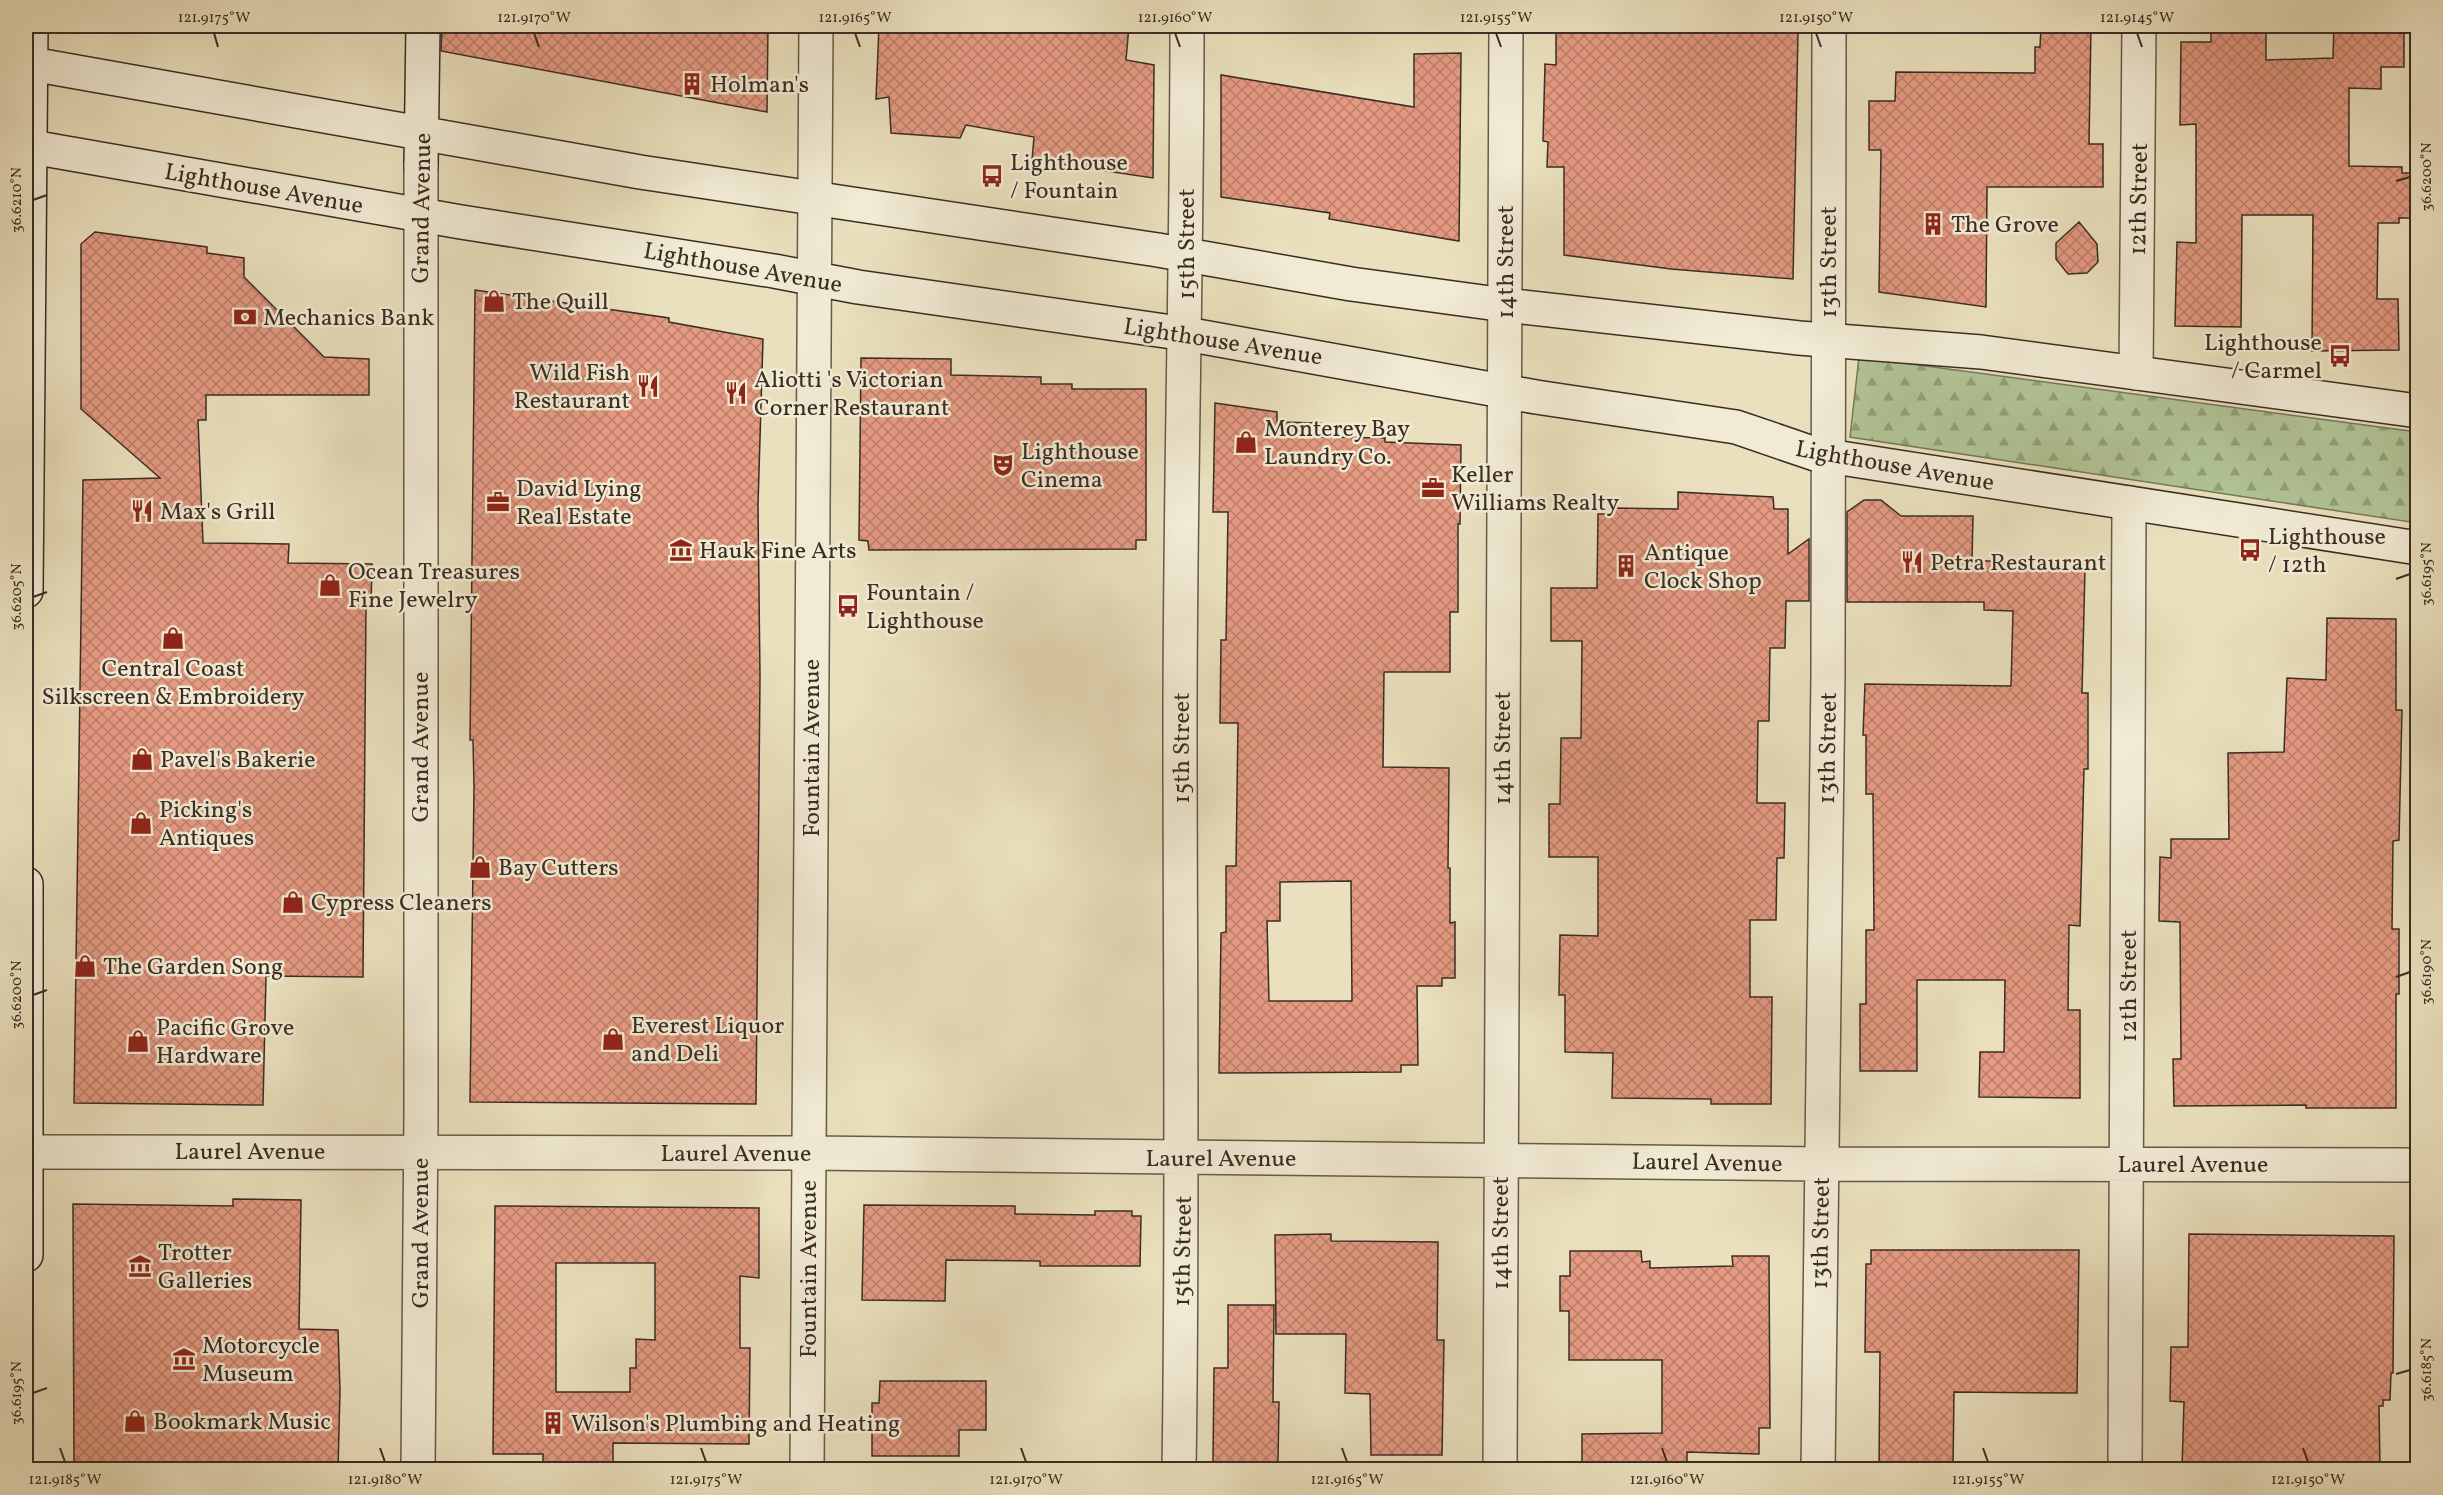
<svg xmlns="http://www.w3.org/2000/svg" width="2443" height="1495" font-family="Vollkorn,serif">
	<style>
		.forest { fill: url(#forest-firs); stroke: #76785c; stroke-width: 1.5 }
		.building { fill: url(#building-cross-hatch); stroke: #3b2c24; stroke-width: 1.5; fill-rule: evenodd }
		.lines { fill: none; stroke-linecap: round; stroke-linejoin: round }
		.street-casing { stroke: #67594a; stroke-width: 36 }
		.secondary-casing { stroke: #3b2c24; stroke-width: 36 }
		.street { stroke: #f1ebd4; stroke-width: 33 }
		.secondary { stroke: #f1ebd4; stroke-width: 33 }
		.ticks { fill: none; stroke: #3b2c24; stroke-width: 2 }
		.labels { text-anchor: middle; stroke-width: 5; stroke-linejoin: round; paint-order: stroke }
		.poi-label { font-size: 24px; fill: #3b2c24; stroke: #f1ebd4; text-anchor: start }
		.street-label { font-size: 24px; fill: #3b2c24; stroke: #f1ebd4 }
		.neatline { fill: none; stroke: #3b2c24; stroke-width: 2 }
		.ticks-label { font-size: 15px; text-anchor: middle; fill: #3b2c24 }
	</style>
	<defs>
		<pattern id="forest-firs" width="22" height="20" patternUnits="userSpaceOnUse" patternTransform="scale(1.5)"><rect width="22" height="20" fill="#b1c395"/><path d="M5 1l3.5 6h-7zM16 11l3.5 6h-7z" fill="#919f79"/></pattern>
		<pattern id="building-cross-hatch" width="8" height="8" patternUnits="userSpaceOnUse" patternTransform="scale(1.5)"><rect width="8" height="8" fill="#e59a82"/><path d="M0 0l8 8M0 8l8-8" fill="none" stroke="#bb7e6a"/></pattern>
	</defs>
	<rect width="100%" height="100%" fill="#eae0bd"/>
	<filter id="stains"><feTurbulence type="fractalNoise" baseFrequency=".00333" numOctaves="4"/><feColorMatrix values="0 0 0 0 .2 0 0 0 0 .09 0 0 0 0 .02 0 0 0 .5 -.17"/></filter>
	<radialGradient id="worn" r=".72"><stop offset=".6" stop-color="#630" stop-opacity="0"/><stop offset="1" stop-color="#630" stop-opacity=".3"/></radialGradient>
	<path class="forest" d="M 1859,357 L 2417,432 L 2417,523 L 1850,437 Z"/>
	<path class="building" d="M 442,26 L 768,26 L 767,112 L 441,51 Z
		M 879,26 L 1129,26 L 1126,60 L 1154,65 L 1153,178 L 1032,160 L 1034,137 L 966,125 L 960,138 L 891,133 L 889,97 L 876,99 Z
		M 1556,26 L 1780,26 L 1780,33 L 1798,32 L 1793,279 L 1671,269 L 1564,255 L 1564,167 L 1547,167 L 1548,142 L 1543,141 L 1545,64 L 1556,65 Z
		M 2041,26 L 2091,26 L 2089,144 L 2103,144 L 2103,187 L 1987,187 L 1986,307 L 1879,292 L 1881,150 L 1869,150 L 1869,101 L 1895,101 L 1896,72 L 2035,73 L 2035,47 L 2040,47 Z
		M 2211,26 L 2266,26 L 2266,60 L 2333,58 L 2334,26 L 2404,26 L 2404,67 L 2381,67 L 2381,89 L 2349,88 L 2349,166 L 2402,167 L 2402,173 L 2411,173 L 2411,218 L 2399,218 L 2399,223 L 2378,223 L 2377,299 L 2398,299 L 2399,350 L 2312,351 L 2313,215 L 2242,215 L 2241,327 L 2175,326 L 2177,242 L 2196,243 L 2196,124 L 2180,125 L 2181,42 L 2211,42 Z
		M 1461,53 L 1459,241 L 1329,219 L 1330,213 L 1221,197 L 1221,75 L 1414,107 L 1414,54 Z
		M 2079,222 L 2097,244 L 2098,262 L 2087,273 L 2068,274 L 2056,259 L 2056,243 Z
		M 95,232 L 207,247 L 207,253 L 244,258 L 244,277 L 324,357 L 369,359 L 369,395 L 206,395 L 206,420 L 198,420 L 203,543 L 289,544 L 288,563 L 372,564 L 371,607 L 366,606 L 363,977 L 266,976 L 263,1105 L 74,1103 L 83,480 L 160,478 L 81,409 L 81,244 Z
		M 475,290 L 669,318 L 669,322 L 763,339 L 758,505 L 760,677 L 756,1104 L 470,1102 L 474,787 L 473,740 L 470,740 Z
		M 861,358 L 951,359 L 951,375 L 1041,377 L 1041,384 L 1072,384 L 1072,389 L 1146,389 L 1146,540 L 1136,540 L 1136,549 L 869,550 L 868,541 L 859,540 Z
		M 1215,403 L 1277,412 L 1277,422 L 1321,423 L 1321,437 L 1385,438 L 1385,442 L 1461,445 L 1460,524 L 1458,524 L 1458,612 L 1450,612 L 1450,672 L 1384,672 L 1383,767 L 1449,768 L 1448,868 L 1450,868 L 1450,923 L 1455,922 L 1455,978 L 1442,978 L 1442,986 L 1417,986 L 1418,1065 L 1401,1065 L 1401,1072 L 1219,1073 L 1221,933 L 1226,932 L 1226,866 L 1236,866 L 1238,723 L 1220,723 L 1221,640 L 1226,640 L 1228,512 L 1213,512 ZM 1351,881 L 1352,1001 L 1269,1001 L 1267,921 L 1280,921 L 1280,882 Z
		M 1678,492 L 1773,497 L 1774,509 L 1788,509 L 1788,554 L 1809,539 L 1809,601 L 1786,601 L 1785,648 L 1770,648 L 1769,721 L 1758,721 L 1757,803 L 1785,803 L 1784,858 L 1777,858 L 1776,920 L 1750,920 L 1750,997 L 1772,997 L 1771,1104 L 1711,1104 L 1711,1099 L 1612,1098 L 1613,1053 L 1565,1052 L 1565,995 L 1559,995 L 1560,935 L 1598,936 L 1598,857 L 1549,857 L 1549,804 L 1560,804 L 1561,738 L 1581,738 L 1582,641 L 1551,641 L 1551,588 L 1597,588 L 1598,514 L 1612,514 L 1612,508 L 1678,509 Z
		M 1864,500 L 1881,500 L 1901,516 L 1973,516 L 1972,561 L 2016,561 L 2015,567 L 2085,569 L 2082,693 L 2088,693 L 2088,769 L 2084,769 L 2080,926 L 2069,925 L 2068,1010 L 2080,1010 L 2080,1098 L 1979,1097 L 1980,1052 L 2004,1052 L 2005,980 L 1917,980 L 1917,1071 L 1860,1071 L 1860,1004 L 1866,1004 L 1866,930 L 1874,930 L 1873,794 L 1866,794 L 1866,735 L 1863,735 L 1865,684 L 2011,686 L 2013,611 L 1984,610 L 1984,602 L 1847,602 L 1847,512 Z
		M 2327,618 L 2396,619 L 2396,710 L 2402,710 L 2399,840 L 2393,841 L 2392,929 L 2399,929 L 2399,994 L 2396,994 L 2396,1108 L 2306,1108 L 2306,1105 L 2174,1106 L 2173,1059 L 2181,1059 L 2180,922 L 2159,921 L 2160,857 L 2171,858 L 2171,839 L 2229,839 L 2228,753 L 2284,752 L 2287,678 L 2326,680 Z
		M 233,1199 L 301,1200 L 299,1329 L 338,1330 L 340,1390 L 338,1470 L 74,1470 L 73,1204 L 233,1206 Z
		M 864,1205 L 1015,1206 L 1015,1214 L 1095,1215 L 1095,1211 L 1132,1211 L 1132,1216 L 1141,1216 L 1140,1266 L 1040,1266 L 1040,1261 L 946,1260 L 945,1301 L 862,1300 Z
		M 495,1206 L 759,1208 L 759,1278 L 740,1276 L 740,1348 L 750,1348 L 749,1444 L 613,1443 L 613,1470 L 543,1470 L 543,1454 L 493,1454 ZM 556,1263 L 655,1263 L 655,1340 L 636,1339 L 636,1368 L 630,1368 L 630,1392 L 556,1392 Z
		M 1331,1234 L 1331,1241 L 1438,1242 L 1437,1340 L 1444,1340 L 1442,1455 L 1371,1455 L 1370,1394 L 1345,1393 L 1346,1334 L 1276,1334 L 1275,1235 Z
		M 2189,1234 L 2394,1236 L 2393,1373 L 2391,1373 L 2390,1400 L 2383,1400 L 2383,1406 L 2379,1406 L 2380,1470 L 2182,1470 L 2184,1402 L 2170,1401 L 2171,1347 L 2188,1347 Z
		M 1871,1250 L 2079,1250 L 2077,1393 L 1954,1392 L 1953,1470 L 1879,1470 L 1880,1352 L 1865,1352 L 1866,1264 L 1871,1264 Z
		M 1570,1251 L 1641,1251 L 1642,1262 L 1650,1261 L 1650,1268 L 1733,1266 L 1732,1256 L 1769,1256 L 1770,1428 L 1759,1428 L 1759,1454 L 1687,1452 L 1687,1470 L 1582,1470 L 1582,1434 L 1662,1433 L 1662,1360 L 1569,1360 L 1569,1311 L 1560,1311 L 1560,1276 L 1570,1276 Z
		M 1228,1305 L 1274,1305 L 1273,1402 L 1279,1402 L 1278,1463 L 1213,1462 L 1214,1368 L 1228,1368 Z
		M 880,1381 L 986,1381 L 986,1430 L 959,1430 L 959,1456 L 872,1456 L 872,1403 L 879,1403 Z"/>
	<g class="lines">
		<g class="street-casing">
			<path id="street" d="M 2136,373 L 2139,26
				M 26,1152 L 809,1153 L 1821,1164 L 2418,1165
				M 418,1470 L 421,1113 L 421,165
				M 807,1470 L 816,26
				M 1179,1470 C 1183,1220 1180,971 1180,722 C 1180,490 1187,258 1187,26
				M 1500,1470 L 1506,26
				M 1818,1470 L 1828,675 L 1829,26
				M 2125,1470 L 2129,503"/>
		</g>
		<g class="secondary-casing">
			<path id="secondary" d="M 26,63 L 640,172 L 1158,250 L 1351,284 L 1505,305 L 1799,338 L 1981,352 L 2418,411
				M 26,146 L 461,222 L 774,271 L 858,287 L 1186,334 L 1536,397 L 1736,427 L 1815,454 L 2418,548
				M 421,165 L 423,26
				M 26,591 L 31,26
				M 26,884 L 26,1255"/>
		</g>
		<use href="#street" class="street"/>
		<use href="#secondary" class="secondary"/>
	</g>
	<path class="ticks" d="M 214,33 L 218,47M 534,33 L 539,47M 855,33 L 860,47M 1175,33 L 1180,47M 1496,33 L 1501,47M 1816,33 L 1821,47M 2137,33 L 2142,47M 2396,181 L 2410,177M 33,200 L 47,195M 2396,579 L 2410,574M 33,597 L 47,592M 2396,977 L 2410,972M 33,995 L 47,990M 2396,1374 L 2410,1370M 33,1393 L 47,1388M 60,1448 L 65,1462M 380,1448 L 385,1462M 701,1448 L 706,1462M 1021,1448 L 1026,1462M 1342,1448 L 1347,1462M 1662,1448 L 1667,1462M 1983,1448 L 1988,1462M 2303,1448 L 2308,1462"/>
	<defs>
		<g id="building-bare" transform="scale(1.8)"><path d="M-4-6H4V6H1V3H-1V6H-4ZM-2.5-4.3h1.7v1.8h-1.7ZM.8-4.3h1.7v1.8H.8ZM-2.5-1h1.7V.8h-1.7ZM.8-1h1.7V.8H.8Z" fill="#8f2418" stroke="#f1ebd4" stroke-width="2.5" paint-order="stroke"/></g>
		<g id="bus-bare" transform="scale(1.8)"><path d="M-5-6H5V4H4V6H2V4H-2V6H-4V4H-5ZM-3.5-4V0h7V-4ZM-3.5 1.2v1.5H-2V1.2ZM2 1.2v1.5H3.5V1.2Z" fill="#8f2418" stroke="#f1ebd4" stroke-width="2.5" paint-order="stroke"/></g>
		<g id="shop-bare" transform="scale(1.8)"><path d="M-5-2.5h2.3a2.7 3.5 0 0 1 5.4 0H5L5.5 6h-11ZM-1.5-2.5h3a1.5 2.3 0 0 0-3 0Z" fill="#8f2418" stroke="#f1ebd4" stroke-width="2.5" paint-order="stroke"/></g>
		<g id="bank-bare" transform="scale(1.8)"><path d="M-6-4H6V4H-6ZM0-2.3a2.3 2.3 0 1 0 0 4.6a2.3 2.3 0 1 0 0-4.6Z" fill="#8f2418" stroke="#f1ebd4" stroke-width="2.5" paint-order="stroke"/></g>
		<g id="restaurant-bare" transform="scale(1.8)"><path d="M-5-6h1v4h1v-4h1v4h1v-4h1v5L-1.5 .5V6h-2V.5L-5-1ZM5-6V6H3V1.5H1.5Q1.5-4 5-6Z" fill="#8f2418" stroke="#f1ebd4" stroke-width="2.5" paint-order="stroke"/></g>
		<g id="theatre-bare" transform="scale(1.8)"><path d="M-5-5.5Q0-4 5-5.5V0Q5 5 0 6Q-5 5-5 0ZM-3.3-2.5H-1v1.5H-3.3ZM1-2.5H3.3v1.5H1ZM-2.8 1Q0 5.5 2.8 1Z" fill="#8f2418" stroke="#f1ebd4" stroke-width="2.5" paint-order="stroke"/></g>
		<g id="office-bare" transform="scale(1.8)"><path d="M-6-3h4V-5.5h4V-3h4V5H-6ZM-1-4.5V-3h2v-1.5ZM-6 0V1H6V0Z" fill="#8f2418" stroke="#f1ebd4" stroke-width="2.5" paint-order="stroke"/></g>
		<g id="museum-bare" transform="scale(1.8)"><path d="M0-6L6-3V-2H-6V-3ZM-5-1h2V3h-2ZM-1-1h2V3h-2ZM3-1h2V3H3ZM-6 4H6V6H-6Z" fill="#8f2418" stroke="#f1ebd4" stroke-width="2.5" paint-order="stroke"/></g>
	</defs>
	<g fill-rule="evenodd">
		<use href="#building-bare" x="692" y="84"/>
		<use href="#bus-bare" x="992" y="176"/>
		<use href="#building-bare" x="1933" y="224"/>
		<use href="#shop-bare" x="494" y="301"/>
		<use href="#bank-bare" x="245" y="317"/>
		<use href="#bus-bare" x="2340" y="356"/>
		<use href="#restaurant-bare" x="648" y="386"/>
		<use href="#restaurant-bare" x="736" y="393"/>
		<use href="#shop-bare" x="1246" y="442"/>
		<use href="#theatre-bare" x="1003" y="465"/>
		<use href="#office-bare" x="1433" y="488"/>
		<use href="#office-bare" x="498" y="502"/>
		<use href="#restaurant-bare" x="142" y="511"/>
		<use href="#museum-bare" x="681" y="550"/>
		<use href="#bus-bare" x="2250" y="550"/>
		<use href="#restaurant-bare" x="1912" y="562"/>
		<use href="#building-bare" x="1626" y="566"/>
		<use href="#shop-bare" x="330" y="585"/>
		<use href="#bus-bare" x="848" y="606"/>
		<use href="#shop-bare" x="173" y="638"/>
		<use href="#shop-bare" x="142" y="759"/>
		<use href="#shop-bare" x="141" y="823"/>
		<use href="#shop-bare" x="480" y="867"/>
		<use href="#shop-bare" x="293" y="902"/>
		<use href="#shop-bare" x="85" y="966"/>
		<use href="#shop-bare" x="613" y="1039"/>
		<use href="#shop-bare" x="138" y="1041"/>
		<use href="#museum-bare" x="140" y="1266"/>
		<use href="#museum-bare" x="184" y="1359"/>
		<use href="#shop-bare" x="135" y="1421"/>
		<use href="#building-bare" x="553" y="1423"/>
	</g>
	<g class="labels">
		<g class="poi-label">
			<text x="710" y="92">Holman's</text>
			<text x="1010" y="170">Lighthouse<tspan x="1010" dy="28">/ Fountain</tspan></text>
			<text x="1951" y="232">The Grove</text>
			<text x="512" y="309">The Quill</text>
			<text x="263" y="325">Mechanics Bank</text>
			<text x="2322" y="350" text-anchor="end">Lighthouse<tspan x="2322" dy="28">/ Carmel</tspan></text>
			<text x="630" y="380" text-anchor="end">Wild Fish<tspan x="630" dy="28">Restaurant</tspan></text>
			<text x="754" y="387">Aliotti 's Victorian<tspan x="754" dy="28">Corner Restaurant</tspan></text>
			<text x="1264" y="436">Monterey Bay<tspan x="1264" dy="28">Laundry Co.</tspan></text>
			<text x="1021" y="459">Lighthouse<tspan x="1021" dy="28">Cinema</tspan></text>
			<text x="1451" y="482">Keller<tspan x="1451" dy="28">Williams Realty</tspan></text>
			<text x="516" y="496">David Lying<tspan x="516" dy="28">Real Estate</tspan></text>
			<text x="160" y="519">Max's Grill</text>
			<text x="2268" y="544">Lighthouse<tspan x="2268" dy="28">/ 12th</tspan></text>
			<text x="699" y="558">Hauk Fine Arts</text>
			<text x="1644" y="560">Antique<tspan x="1644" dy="28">Clock Shop</tspan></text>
			<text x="1930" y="570">Petra Restaurant</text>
			<text x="348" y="579">Ocean Treasures<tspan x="348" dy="28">Fine Jewelry</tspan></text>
			<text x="866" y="600">Fountain /<tspan x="866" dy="28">Lighthouse</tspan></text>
			<text x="173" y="676" text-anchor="middle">Central Coast<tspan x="173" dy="28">Silkscreen &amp; Embroidery</tspan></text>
			<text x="160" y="767">Pavel's Bakerie</text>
			<text x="159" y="817">Picking's<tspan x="159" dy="28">Antiques</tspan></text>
			<text x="498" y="875">Bay Cutters</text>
			<text x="311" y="910">Cypress Cleaners</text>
			<text x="103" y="974">The Garden Song</text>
			<text x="631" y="1033">Everest Liquor<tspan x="631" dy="28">and Deli</tspan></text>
			<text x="156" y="1035">Pacific Grove<tspan x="156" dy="28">Hardware</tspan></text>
			<text x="158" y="1260">Trotter<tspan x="158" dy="28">Galleries</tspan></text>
			<text x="202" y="1353">Motorcycle<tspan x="202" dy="28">Museum</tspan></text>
			<text x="153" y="1429">Bookmark Music</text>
			<text x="571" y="1431">Wilson's Plumbing and Heating</text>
		</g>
		<g class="street-label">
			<text transform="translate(264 188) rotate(10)" y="8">Lighthouse Avenue</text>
			<text transform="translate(2138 199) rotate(-89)" y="8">12th Street</text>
			<text transform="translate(421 208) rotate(-89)" y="8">Grand Avenue</text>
			<text transform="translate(1186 244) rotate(-90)" y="8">15th Street</text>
			<text transform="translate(1505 262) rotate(-90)" y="8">14th Street</text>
			<text transform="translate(1828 262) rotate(-90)" y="8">13th Street</text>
			<text transform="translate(743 267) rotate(10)" y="8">Lighthouse Avenue</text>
			<text transform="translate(1223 341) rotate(9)" y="8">Lighthouse Avenue</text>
			<text transform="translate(1895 465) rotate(10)" y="8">Lighthouse Avenue</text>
			<text transform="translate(420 747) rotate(-90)" y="8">Grand Avenue</text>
			<text transform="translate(811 748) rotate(-90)" y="8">Fountain Avenue</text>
			<text transform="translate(1181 748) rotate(-90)" y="8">15th Street</text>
			<text transform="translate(1502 748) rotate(-90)" y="8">14th Street</text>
			<text transform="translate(1827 748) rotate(-89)" y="8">13th Street</text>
			<text transform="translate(2128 986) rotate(-90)" y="8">12th Street</text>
			<text x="250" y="1159">Laurel Avenue</text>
			<text x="736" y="1161">Laurel Avenue</text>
			<text x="1221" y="1166">Laurel Avenue</text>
			<text transform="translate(1707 1162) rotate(1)" y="8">Laurel Avenue</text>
			<text x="2193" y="1172">Laurel Avenue</text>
			<text transform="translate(420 1233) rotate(-90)" y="8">Grand Avenue</text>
			<text transform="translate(1500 1233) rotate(-90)" y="8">14th Street</text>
			<text transform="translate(1820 1233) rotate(-89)" y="8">13th Street</text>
			<text transform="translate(1182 1251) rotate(-89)" y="8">15th Street</text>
			<text transform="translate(808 1269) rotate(-90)" y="8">Fountain Avenue</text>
		</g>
	</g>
	<rect width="2443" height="1495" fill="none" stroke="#eae0bd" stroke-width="66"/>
	<rect x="33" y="33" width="2377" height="1429" class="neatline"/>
	<g class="ticks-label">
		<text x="214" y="22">121.9175°W</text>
		<text x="534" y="22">121.9170°W</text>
		<text x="855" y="22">121.9165°W</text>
		<text x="1175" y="22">121.9160°W</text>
		<text x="1496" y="22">121.9155°W</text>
		<text x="1816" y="22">121.9150°W</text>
		<text x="2137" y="22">121.9145°W</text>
		<text transform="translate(2426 177) rotate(-90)" y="5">36.6200°N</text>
		<text transform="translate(16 200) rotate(-90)" y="5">36.6210°N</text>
		<text transform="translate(2426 574) rotate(-90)" y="5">36.6195°N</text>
		<text transform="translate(16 597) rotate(-90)" y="5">36.6205°N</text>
		<text transform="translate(2426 972) rotate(-90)" y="5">36.6190°N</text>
		<text transform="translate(16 995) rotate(-90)" y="5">36.6200°N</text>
		<text transform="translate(2426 1370) rotate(-90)" y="5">36.6185°N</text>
		<text transform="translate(16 1393) rotate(-90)" y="5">36.6195°N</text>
		<text x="65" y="1484">121.9185°W</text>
		<text x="385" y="1484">121.9180°W</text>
		<text x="706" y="1484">121.9175°W</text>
		<text x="1026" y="1484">121.9170°W</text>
		<text x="1347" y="1484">121.9165°W</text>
		<text x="1667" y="1484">121.9160°W</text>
		<text x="1988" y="1484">121.9155°W</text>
		<text x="2308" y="1484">121.9150°W</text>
	</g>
	<rect width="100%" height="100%" filter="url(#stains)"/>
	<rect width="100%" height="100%" fill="url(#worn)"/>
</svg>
